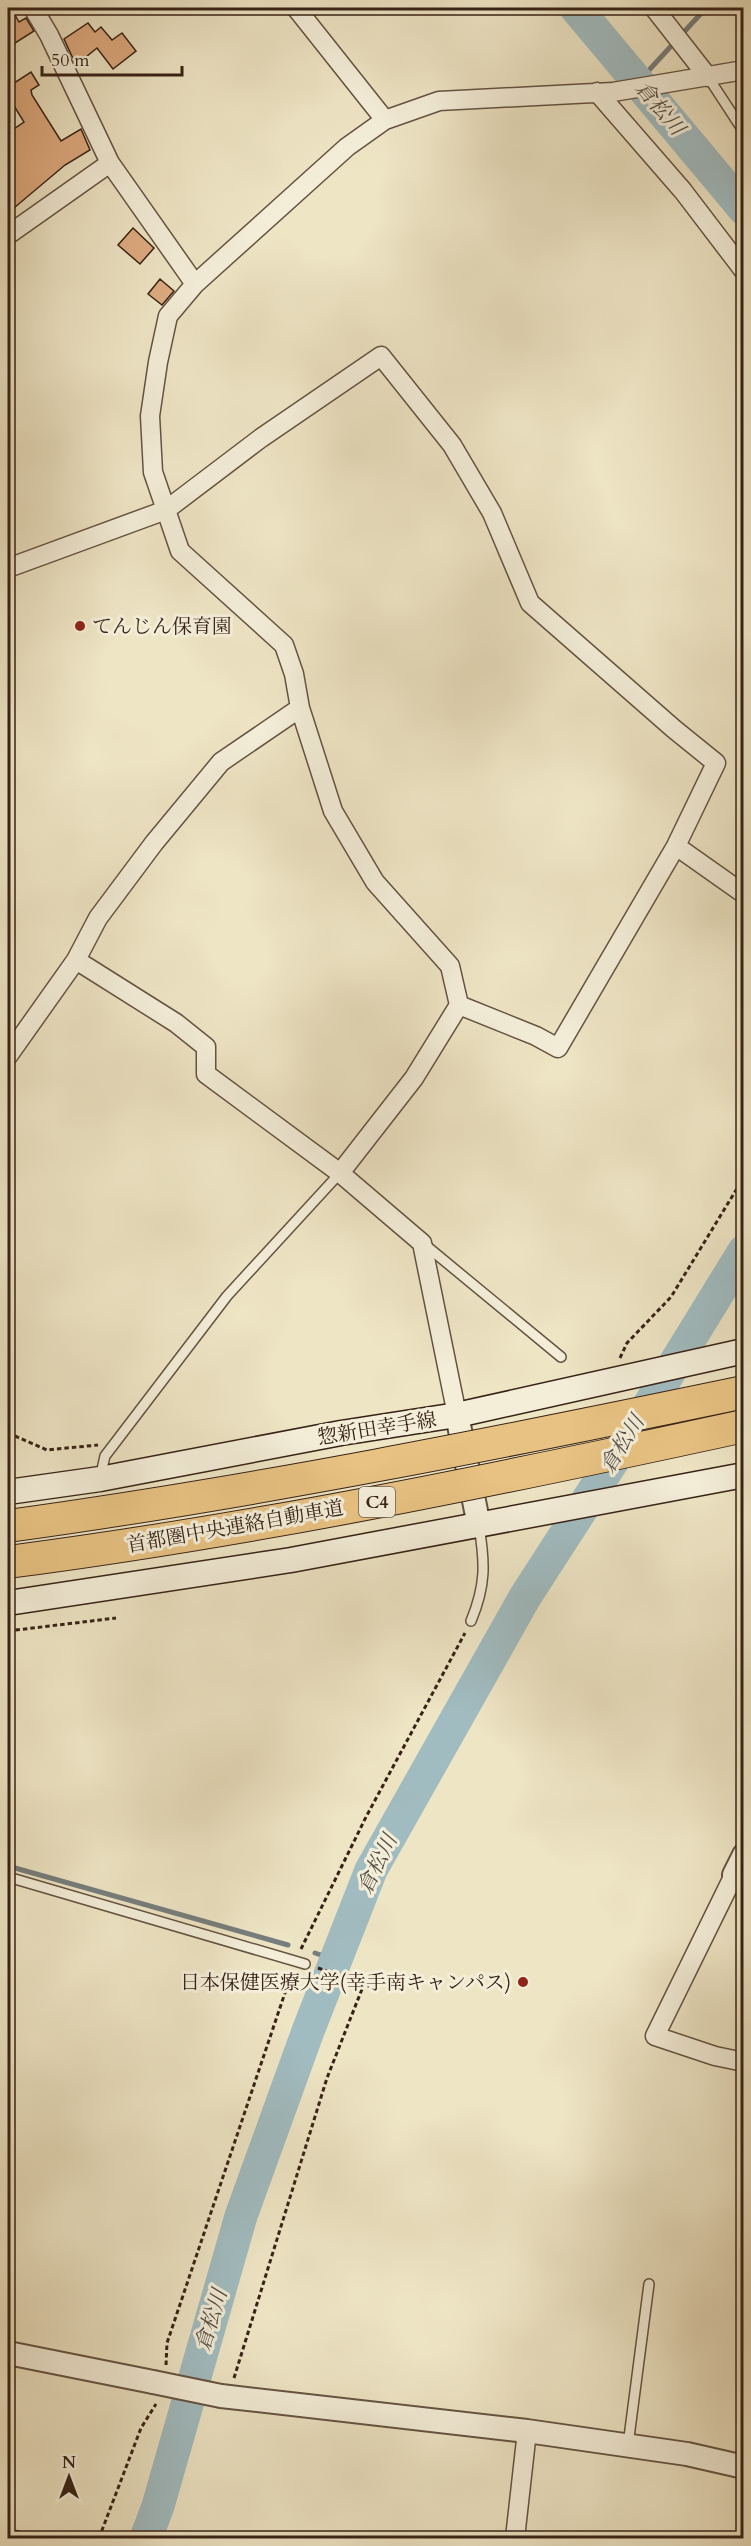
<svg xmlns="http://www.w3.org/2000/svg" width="751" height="2546" font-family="Cardo,'Noto Serif JP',serif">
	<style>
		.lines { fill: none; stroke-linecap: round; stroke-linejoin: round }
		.stream { stroke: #767e7d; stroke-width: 5 }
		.river { stroke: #a1bcc1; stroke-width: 33 }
		.building { fill: #dfab81; stroke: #362216; stroke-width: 1.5 }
		.service-casing { stroke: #645342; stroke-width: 12 }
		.minor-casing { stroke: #645342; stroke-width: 21 }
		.tertiary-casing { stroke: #645342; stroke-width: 26 }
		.secondary-casing { stroke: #362216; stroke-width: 27 }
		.path { stroke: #362216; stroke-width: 3; stroke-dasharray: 4.5 3; stroke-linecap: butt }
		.service { stroke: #f4eed9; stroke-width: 9 }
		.minor { stroke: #f4eed9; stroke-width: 18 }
		.tertiary { stroke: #f4eed9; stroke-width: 22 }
		.secondary { stroke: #f4eed9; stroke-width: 24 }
		.tertiary-bridge-casing { stroke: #645342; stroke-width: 26; stroke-linecap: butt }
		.motorway-bridge-casing { stroke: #362216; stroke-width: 34; stroke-linecap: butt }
		.tertiary-bridge { stroke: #f4eed9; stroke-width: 22 }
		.motorway-bridge { stroke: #e7c282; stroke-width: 32 }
		.poi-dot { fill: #8f2418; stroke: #f4eed9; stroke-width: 2 }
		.labels { text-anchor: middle; stroke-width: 6; stroke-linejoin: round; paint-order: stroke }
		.shield { fill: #f4eed9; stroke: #6f5f50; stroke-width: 1.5 }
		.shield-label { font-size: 18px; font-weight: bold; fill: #362216 }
		.poi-label { font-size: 20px; fill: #362216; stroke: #f4eed9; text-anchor: start }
		.street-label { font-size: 20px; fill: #362216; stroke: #f4eed9 }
		.water-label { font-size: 21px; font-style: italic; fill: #565049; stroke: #f4eed9 }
	</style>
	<rect width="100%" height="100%" fill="#eee5c5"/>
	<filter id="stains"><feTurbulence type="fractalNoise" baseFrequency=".00333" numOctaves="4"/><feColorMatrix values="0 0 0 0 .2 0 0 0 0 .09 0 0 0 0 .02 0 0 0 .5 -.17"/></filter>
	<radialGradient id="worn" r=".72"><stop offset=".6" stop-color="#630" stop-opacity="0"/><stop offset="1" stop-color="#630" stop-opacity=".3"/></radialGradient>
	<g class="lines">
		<path class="stream" d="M 639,81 L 706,8
			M 8,1866 L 288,1945
			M 315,1953 L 335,1960"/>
		<path class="river" d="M 576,8 L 744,209
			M 146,2538 L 158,2506 L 241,2216 L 308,2031 L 371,1870 L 525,1597 L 656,1394 L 744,1251"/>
	</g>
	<path class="building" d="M 8,8 L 11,8 L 19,22 L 26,18 L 34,31 L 15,43 L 13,41 L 8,45 Z
		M 88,23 L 95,32 L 101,27 L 112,40 L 122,33 L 136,51 L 113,69 L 97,48 L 76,65 L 64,39 Z
		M 31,72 L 39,85 L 31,90 L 32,95 L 61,141 L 81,129 L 90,150 L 65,165 L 8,213 L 8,133 L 24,122 L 8,96 L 8,87 Z
		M 133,228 L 154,248 L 140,264 L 118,245 Z
		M 160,279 L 174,291 L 162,305 L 148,294 Z"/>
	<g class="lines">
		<g class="service-casing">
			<path id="service" d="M 708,77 L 744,132
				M 424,1244 L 561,1357
				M 100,1478 L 105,1456 L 227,1296 L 340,1173
				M 471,1621 C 486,1585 485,1563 479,1526
				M 8,1877 L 305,1964
				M 628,2445 L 649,2284"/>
		</g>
		<g class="minor-casing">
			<path id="minor" d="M 33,8 L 49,35 L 110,163 L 195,284
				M 296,8 L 385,120
				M 654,8 L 708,77
				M 597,92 L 683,191 L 744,271
				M 8,235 L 110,163
				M 8,568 L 166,510 L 261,438 L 381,356 L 452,445 L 492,513 L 530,603 L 674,729 L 716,763 L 676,846 L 558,1048 L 536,1036 L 459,1005
				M 676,846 L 744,894
				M 76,960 L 176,1023 L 206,1047 L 206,1074 L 340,1173 L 422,1243 L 457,1415
				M 8,1056 L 76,960 L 98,918 L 154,843 L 221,762 L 300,708
				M 340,1173 L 414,1078 L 459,1005 L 450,966 L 375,882 L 333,811 L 300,708 L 294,674 L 284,645 L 180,551 L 153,472 L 150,416 L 158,362 L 168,316 L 195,284 L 347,147 L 385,120 L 439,101 L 613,92 L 744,70
				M 734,1875 L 655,2036 L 715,2056 L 744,2062
				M 515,2538 L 527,2431"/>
		</g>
		<g class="tertiary-casing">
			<path id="tertiary" d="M 457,1415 L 479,1526
				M 744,1855 L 734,1875 L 744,1878
				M 8,2353 L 153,2382
				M 221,2396 L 527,2431 L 687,2454 L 744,2467"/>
		</g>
		<g class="secondary-casing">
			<path id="secondary" d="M 8,1492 L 100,1479 L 341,1433 L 457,1415 L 744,1351
				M 8,1603 L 291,1560 L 744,1475"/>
		</g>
		<path class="path" d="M 620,1358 L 627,1343 L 671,1297 L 744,1177
			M 8,1433 L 47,1450 L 98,1445
			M 8,1631 L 116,1618
			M 301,1949 L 366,1817 L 465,1633
			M 318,1968 L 380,1990
			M 166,2365 L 167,2343 L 292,1972
			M 234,2378 L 327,2078 L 364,1984
			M 8,2530 L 54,2538
			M 99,2538 L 141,2428 L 156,2404"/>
		<use href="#service" class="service"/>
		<use href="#minor" class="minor"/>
		<use href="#tertiary" class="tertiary"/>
		<use href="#secondary" class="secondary"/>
		<g class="tertiary-bridge-casing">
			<path id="tertiary-bridge" d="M 153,2382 L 221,2396"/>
		</g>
		<g class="motorway-bridge-casing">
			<path id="motorway-bridge" d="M 8,1526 C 255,1492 499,1443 744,1392
				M 8,1562 C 255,1530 500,1479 744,1426"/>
		</g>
		<use href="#tertiary-bridge" class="tertiary-bridge"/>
		<use href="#motorway-bridge" class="motorway-bridge"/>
	</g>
	<g class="poi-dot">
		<circle cx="80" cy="626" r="6"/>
		<circle cx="523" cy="1982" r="6"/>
	</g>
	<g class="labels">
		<rect class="shield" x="359" y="1487" width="36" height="30" rx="4.5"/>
		<g class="shield-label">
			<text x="377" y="1508">C4</text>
		</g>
		<g class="poi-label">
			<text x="92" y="633">てんじん保育園</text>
			<text x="511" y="1989" text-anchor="end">日本保健医療大学(幸手南キャンパス)</text>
		</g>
		<g class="street-label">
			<text transform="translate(377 1428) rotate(-9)" y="7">惣新田幸手線</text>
			<text transform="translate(235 1526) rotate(-10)" y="7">首都圏中央連絡自動車道</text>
		</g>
		<g class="water-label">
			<text transform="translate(660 108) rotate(50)" y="7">倉松川</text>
			<text transform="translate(622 1444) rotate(-58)" y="7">倉松川</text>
			<text transform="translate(377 1864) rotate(-64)" y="7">倉松川</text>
			<text transform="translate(211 2320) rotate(-73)" y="7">倉松川</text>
		</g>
	</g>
	<rect width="751" height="2546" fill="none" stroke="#eee5c5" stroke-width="30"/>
	<rect x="9" y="9" width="733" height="2528" fill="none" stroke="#362216" stroke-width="3"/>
	<rect x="15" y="15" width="721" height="2516" fill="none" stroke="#362216" stroke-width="1.5"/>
	<g transform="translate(69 2477)" stroke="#f4eed9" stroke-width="4.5" paint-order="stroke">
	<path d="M0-4.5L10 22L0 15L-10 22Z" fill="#362216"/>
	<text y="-9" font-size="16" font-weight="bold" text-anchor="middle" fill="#362216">N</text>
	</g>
	<path d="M42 66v9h140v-9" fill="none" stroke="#362216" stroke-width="3"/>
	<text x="51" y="66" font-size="18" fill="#362216" stroke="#f4eed9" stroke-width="4.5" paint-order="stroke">50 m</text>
	<rect width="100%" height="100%" filter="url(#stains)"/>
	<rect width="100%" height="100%" fill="url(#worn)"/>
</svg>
